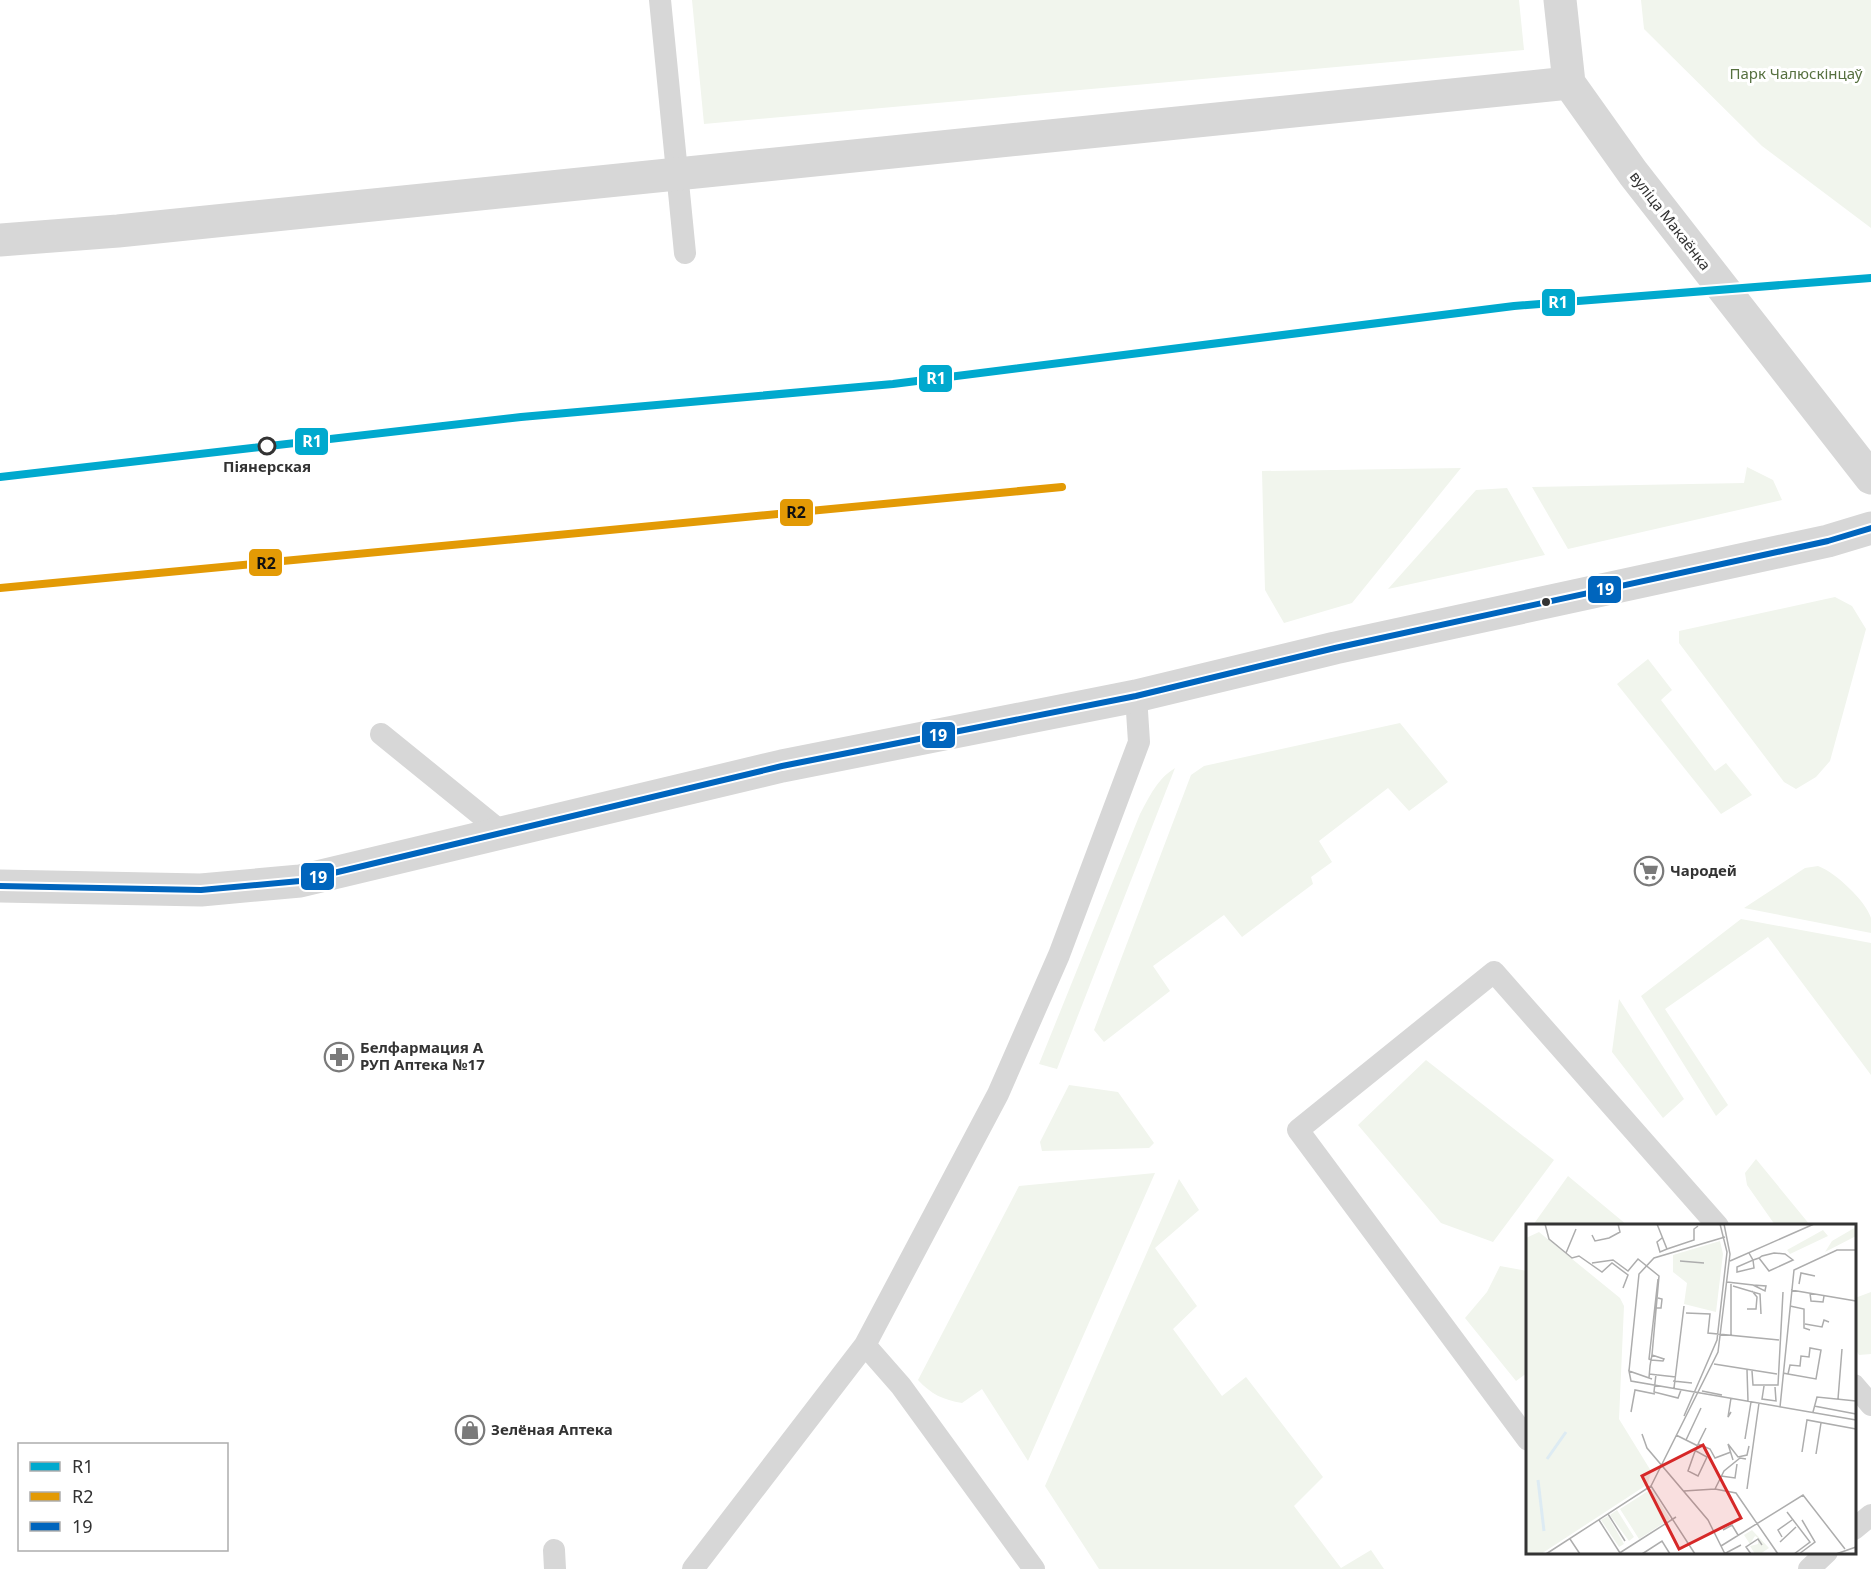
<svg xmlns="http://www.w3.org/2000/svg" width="1871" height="1569" font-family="'Noto Sans',sans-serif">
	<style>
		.green { fill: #f1f5ed }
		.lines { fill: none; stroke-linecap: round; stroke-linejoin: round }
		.lane { stroke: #d7d7d7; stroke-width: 22 }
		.street { stroke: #d7d7d7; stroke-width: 33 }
		.rail-casing { stroke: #bebebe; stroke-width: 7 }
		.rail { stroke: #fff; stroke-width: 4.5; stroke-dasharray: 14; stroke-linecap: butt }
		.bus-1-casing { stroke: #fff; stroke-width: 10 }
		.bus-1 { stroke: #0065bd; stroke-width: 6 }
		.rail-1-casing { stroke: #fff; stroke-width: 12 }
		.rail-2-casing { stroke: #fff; stroke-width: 12 }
		.rail-1 { stroke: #00a9ce; stroke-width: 8 }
		.rail-2 { stroke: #e39a05; stroke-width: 8 }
		.stop-dot { fill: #fff; stroke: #333; stroke-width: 3 }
		.bus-dot { fill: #333; stroke: #fff; stroke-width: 2 }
		.labels { text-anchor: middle; stroke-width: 6; stroke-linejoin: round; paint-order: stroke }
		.park-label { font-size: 15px; fill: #56703f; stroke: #fff }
		.street-label { font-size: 15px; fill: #333; stroke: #fff }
		.stop-label { font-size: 15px; font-weight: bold; fill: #333; stroke: #fff }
		.poi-label { font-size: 15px; font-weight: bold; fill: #333; stroke: #fff; text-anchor: start }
		.inset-river { fill: none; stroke: #ddebf3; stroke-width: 3 }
		.inset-road { fill: none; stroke: #adadad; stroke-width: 1.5 }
		.view { fill: #d62828; fill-opacity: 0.15; stroke: #d62828; stroke-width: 3 }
		.inset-edge { fill: none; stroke: #333; stroke-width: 3 }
		.line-badge { stroke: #fff; stroke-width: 2 }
		.badge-label { font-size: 16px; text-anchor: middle; font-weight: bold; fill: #fff }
		.pale-badge-label { font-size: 16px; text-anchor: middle; font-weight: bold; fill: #111 }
	</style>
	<rect width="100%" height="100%" fill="#fff"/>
	<path class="green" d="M 692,0 L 1519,0 L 1524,50 L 704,124 Z
		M 1641,0 L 1871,0 L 1871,228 L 1762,146 L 1644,29 Z
		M 1747,467 L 1773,480 L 1782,500 L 1568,549 L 1532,487 L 1744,483 Z
		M 1461,468 L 1352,603 L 1284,623 L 1265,590 L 1262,471 Z
		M 1507,488 L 1545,555 L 1388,589 L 1476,490 Z
		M 1835,597 L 1852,606 L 1866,629 L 1830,761 L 1816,777 L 1796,789 L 1784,782 L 1679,643 L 1679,631 Z
		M 1648,659 L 1672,690 L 1661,700 L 1715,771 L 1726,763 L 1752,795 L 1721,814 L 1617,684 Z
		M 1400,723 L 1448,782 L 1409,811 L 1388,788 L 1319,841 L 1332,862 L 1311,877 L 1313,884 L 1242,937 L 1224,915 L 1153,966 L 1170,991 L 1104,1042 L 1094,1030 L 1191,775 L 1204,766 Z
		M 1175,768 L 1057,1069 L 1039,1064 L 1140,814 C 1150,796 1157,779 1175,768 Z
		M 1818,866 C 1835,872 1866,901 1871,918 C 1871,922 1871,929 1871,933 L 1744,908 L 1805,868 Z
		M 1741,919 L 1871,943 L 1871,1075 L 1768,937 L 1665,1009 L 1728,1105 L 1716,1116 L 1641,996 Z
		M 1619,999 L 1684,1099 L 1663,1118 L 1612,1052 Z
		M 1426,1060 L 1554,1160 L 1493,1242 L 1441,1223 L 1358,1125 Z
		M 1069,1085 L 1118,1092 L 1154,1143 L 1149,1148 L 1042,1151 L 1040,1142 Z
		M 1756,1159 L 1810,1225 L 1775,1225 L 1747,1185 L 1745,1173 Z
		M 1155,1173 L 1028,1461 L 982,1389 L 962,1403 C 943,1400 931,1394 918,1380 L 1019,1186 Z
		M 1568,1176 L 1627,1225 L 1533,1225 Z
		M 1179,1179 L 1199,1210 L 1155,1248 L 1197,1306 L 1173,1329 L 1222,1396 L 1246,1377 L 1323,1477 L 1294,1506 L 1341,1568 L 1371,1550 L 1384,1569 L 1099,1569 L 1045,1486 Z
		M 1500,1266 L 1527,1271 L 1527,1373 L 1516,1381 L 1465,1318 L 1487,1292 Z
		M 1871,1292 L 1871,1354 L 1859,1355 L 1855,1348 L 1855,1298 Z"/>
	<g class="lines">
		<path class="lane" d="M 660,0 L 685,253
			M 381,734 L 503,833
			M 865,1345 L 901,1386 L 1034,1569
			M 1854,1385 L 1871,1405
			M 1528,1440 L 1298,1130 L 1494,972 L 1718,1226
			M 1854,1529 L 1871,1515
			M 554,1550 L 555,1569
			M 693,1569 L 865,1345 L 998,1094 L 1059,955 L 1139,742 L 1136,696
			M 1809,1569 L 1827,1552"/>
		<path class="street" d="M 1560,0 L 1569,83 L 1633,173 L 1871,478
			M 0,240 L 118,231 L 1569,83
			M 0,886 L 201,890 L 300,881 L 782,766 L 1136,696 L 1335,648 L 1828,541 L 1871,528"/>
		<g class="rail-casing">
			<path id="rail" d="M 0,588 L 406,549"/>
		</g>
		<use href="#rail" class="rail"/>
		<g class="bus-1-casing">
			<path id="bus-1" d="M 0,886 L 201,890 L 300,881 L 782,766 L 1136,696 L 1335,648 L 1828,541 L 1871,528"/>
		</g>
		<use href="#bus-1" class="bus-1"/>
		<g class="rail-1-casing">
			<path id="rail-1" d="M 0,477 L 521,417 L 893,384 L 1514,306 L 1871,278"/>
		</g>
		<g class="rail-2-casing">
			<path id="rail-2" d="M 0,588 L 1062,487"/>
		</g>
		<use href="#rail-1" class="rail-1"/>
		<use href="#rail-2" class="rail-2"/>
	</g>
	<defs>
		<g id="supermarket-ring" transform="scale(1.5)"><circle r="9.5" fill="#fff" stroke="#7a7a7a" stroke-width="1.5"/><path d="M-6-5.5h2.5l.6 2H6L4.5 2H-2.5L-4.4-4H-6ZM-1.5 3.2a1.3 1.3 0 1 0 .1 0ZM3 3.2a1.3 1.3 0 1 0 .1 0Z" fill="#7a7a7a"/></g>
		<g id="pharmacy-ring" transform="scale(1.5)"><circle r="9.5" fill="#fff" stroke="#7a7a7a" stroke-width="1.5"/><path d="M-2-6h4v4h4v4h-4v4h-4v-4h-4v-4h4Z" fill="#7a7a7a"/></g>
		<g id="shop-ring" transform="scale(1.5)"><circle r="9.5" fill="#fff" stroke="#7a7a7a" stroke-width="1.5"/><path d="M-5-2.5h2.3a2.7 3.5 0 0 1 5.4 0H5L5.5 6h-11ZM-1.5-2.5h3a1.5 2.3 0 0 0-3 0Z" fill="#7a7a7a"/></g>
	</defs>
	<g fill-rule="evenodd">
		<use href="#supermarket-ring" x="1649" y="871"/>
		<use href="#pharmacy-ring" x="339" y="1057"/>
		<use href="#shop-ring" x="470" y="1430"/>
	</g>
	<circle class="stop-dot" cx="267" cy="446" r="8"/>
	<circle class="bus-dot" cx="1546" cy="602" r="5"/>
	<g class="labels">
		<g class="park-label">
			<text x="1796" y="79">Парк Чалюскінцаў</text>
		</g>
		<g class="street-label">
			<text transform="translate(1670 221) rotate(52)" y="5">вуліца Макаёнка</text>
		</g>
		<g class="stop-label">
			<text x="267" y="472">Піянерская</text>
		</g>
		<g class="poi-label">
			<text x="1670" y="876">Чародей</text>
			<text x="360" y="1053">Белфармация А<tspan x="360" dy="17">РУП Аптека №17</tspan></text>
			<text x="491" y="1435">Зелёная Аптека</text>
		</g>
	</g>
	<g transform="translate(1526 1224)">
		<rect width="330" height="330" fill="#fff"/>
		<path d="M 330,3 L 330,12 L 299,28 L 306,17 ZM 297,6 L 302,12 L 264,30 L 261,26 ZM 13,8 L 94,74 L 98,82 L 93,195 L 125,247 L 122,260 L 15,330 L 0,330 L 0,14 ZM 194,17 L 197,30 L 190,88 L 158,80 L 161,59 L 147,48 L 147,31 ZM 125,265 L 144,295 L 113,315 L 94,285 ZM 91,286 L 108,313 L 103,317 L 84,291 ZM 82,292 L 98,320 L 93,323 L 75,296 ZM 226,306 L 243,324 L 234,330 L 229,330 L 224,322 L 232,320 L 232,314 L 229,312 L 224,320 L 218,311 Z" fill="#f1f5ed"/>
		<path class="inset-river" d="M 21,235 L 40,208M 12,256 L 18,307"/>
		<path class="inset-road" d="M 19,0 L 23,15 L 46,34 L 53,32 L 76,48 L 86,39 L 102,51 L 97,64M 131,0 L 141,25 L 168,16 L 168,5 L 172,2M 66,11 L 69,17 L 83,14 L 94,8 L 92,0M 136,14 L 131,18 L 134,28 L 141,25M 40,29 L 50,5M 223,29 L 227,36 L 233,34 L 236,32 L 248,29 L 259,30 L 267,36 L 243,47 L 233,34M 227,36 L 228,44 L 211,48 L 211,43 ZM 154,37 L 178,39M 204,37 L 288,0M 66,39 L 87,36 L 102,47 L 112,35 L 133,52 L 126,131M 201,58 L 227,61 L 239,67 L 240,62 L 227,61M 273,60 L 275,49 L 289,52M 207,62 L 234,70 L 235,90M 265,66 L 330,77M 284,69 L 285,77 L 297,78 L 298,72M 264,82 L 278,85 L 278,104 L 284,106M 130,84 L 135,84 L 136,75 L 132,74M 221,85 L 230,85 L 231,73 L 226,67M 160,89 L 184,90 L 182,109 L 253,116M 279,100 L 296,103 L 298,96 L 303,98M 205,111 L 205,58M 188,140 L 251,150M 221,146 L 222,177M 103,147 L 113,50 L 128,34 L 199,13M 226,147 L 227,161 L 252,161 L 257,68M 257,149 L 262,150 L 290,155 L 295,126 L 284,124 L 283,133 L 275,132 L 274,142 L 264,141 L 262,150M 123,150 L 150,153M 130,150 L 128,168 L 152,174 L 155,166M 123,154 L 124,142 L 125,136 L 126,131 L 138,135 L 137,137 L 125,136 L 123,135 L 132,55M 126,155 L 103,147 L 105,157 L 330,196M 147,157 L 166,159M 238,162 L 236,175 L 250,177 L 249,163M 148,164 L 158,82M 176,167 L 196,171M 205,174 L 202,193 L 205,188M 312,175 L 316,125M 288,182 L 330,190M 254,183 L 268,46 L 311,26 L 330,26M 105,188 L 109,166 L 129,170M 287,188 L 291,173 L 330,177M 158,192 L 191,116 L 201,28 L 194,0M 116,210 L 121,224 L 182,296 L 199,330M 150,211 L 172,222M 219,215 L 225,178M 160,216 L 175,184M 172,220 L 184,225 L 189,234 L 205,228M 170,227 L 181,233 L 172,252 L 162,247 L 168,230 L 173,218 L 180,204M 276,228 L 281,196 L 330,205M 290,230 L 295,199M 207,236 L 202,220 L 212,233 L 221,231 L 223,222M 195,252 L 209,254 L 211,240M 125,262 L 169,330M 189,265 L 198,247 L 214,234 L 220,235M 221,265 L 233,179M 158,267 L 189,265 L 210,269 L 252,330M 261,288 L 284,318 L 268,330M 82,290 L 99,317M 73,296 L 94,329M 197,306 L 206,301 L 212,311M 256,313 L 252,306 L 266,296M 44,315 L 54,330M 254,318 L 270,303M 195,322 L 277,271 L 319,325M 20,330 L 125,262 L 192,128 L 204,30 L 198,0M 92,330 L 150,293M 116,330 L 136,317 L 144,330M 198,330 L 215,321M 225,330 L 220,323 L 232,315 L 236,321M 273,330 L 289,318 L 276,296M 310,330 L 330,323"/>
		<path class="view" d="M 177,221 L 215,294 L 153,325 L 116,252 Z"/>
		<rect width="330" height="330" class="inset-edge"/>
	</g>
	<g class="line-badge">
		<rect x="1541" y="288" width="35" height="29" rx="6" fill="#00a9ce"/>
		<rect x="918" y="364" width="35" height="29" rx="6" fill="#00a9ce"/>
		<rect x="294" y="427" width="35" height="29" rx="6" fill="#00a9ce"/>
		<rect x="779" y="498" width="35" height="29" rx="6" fill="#e39a05"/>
		<rect x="248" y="548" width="35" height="29" rx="6" fill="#e39a05"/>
		<rect x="1587" y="575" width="35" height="29" rx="6" fill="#0065bd"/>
		<rect x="921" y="721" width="35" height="28" rx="6" fill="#0065bd"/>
		<rect x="300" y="862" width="35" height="29" rx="6" fill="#0065bd"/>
	</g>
	<g class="badge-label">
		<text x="1558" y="308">R1</text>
		<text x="936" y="384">R1</text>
		<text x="312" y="447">R1</text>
		<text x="1605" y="595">19</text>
		<text x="938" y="741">19</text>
		<text x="318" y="883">19</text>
	</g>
	<g class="pale-badge-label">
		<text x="796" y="518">R2</text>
		<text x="266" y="569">R2</text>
	</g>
	<rect x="18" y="1443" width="210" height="108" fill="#ffffff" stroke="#adadad" stroke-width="1.5"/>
	<rect x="30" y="1462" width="30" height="9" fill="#00a9ce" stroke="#adadad" stroke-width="1.5"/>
	<text x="72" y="1473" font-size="18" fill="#333333">R1</text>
	<rect x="30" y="1492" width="30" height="9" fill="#e39a05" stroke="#adadad" stroke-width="1.5"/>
	<text x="72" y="1503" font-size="18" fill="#333333">R2</text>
	<rect x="30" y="1522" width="30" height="9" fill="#0065bd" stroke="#adadad" stroke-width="1.5"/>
	<text x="72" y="1533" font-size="18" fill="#333333">19</text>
</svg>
